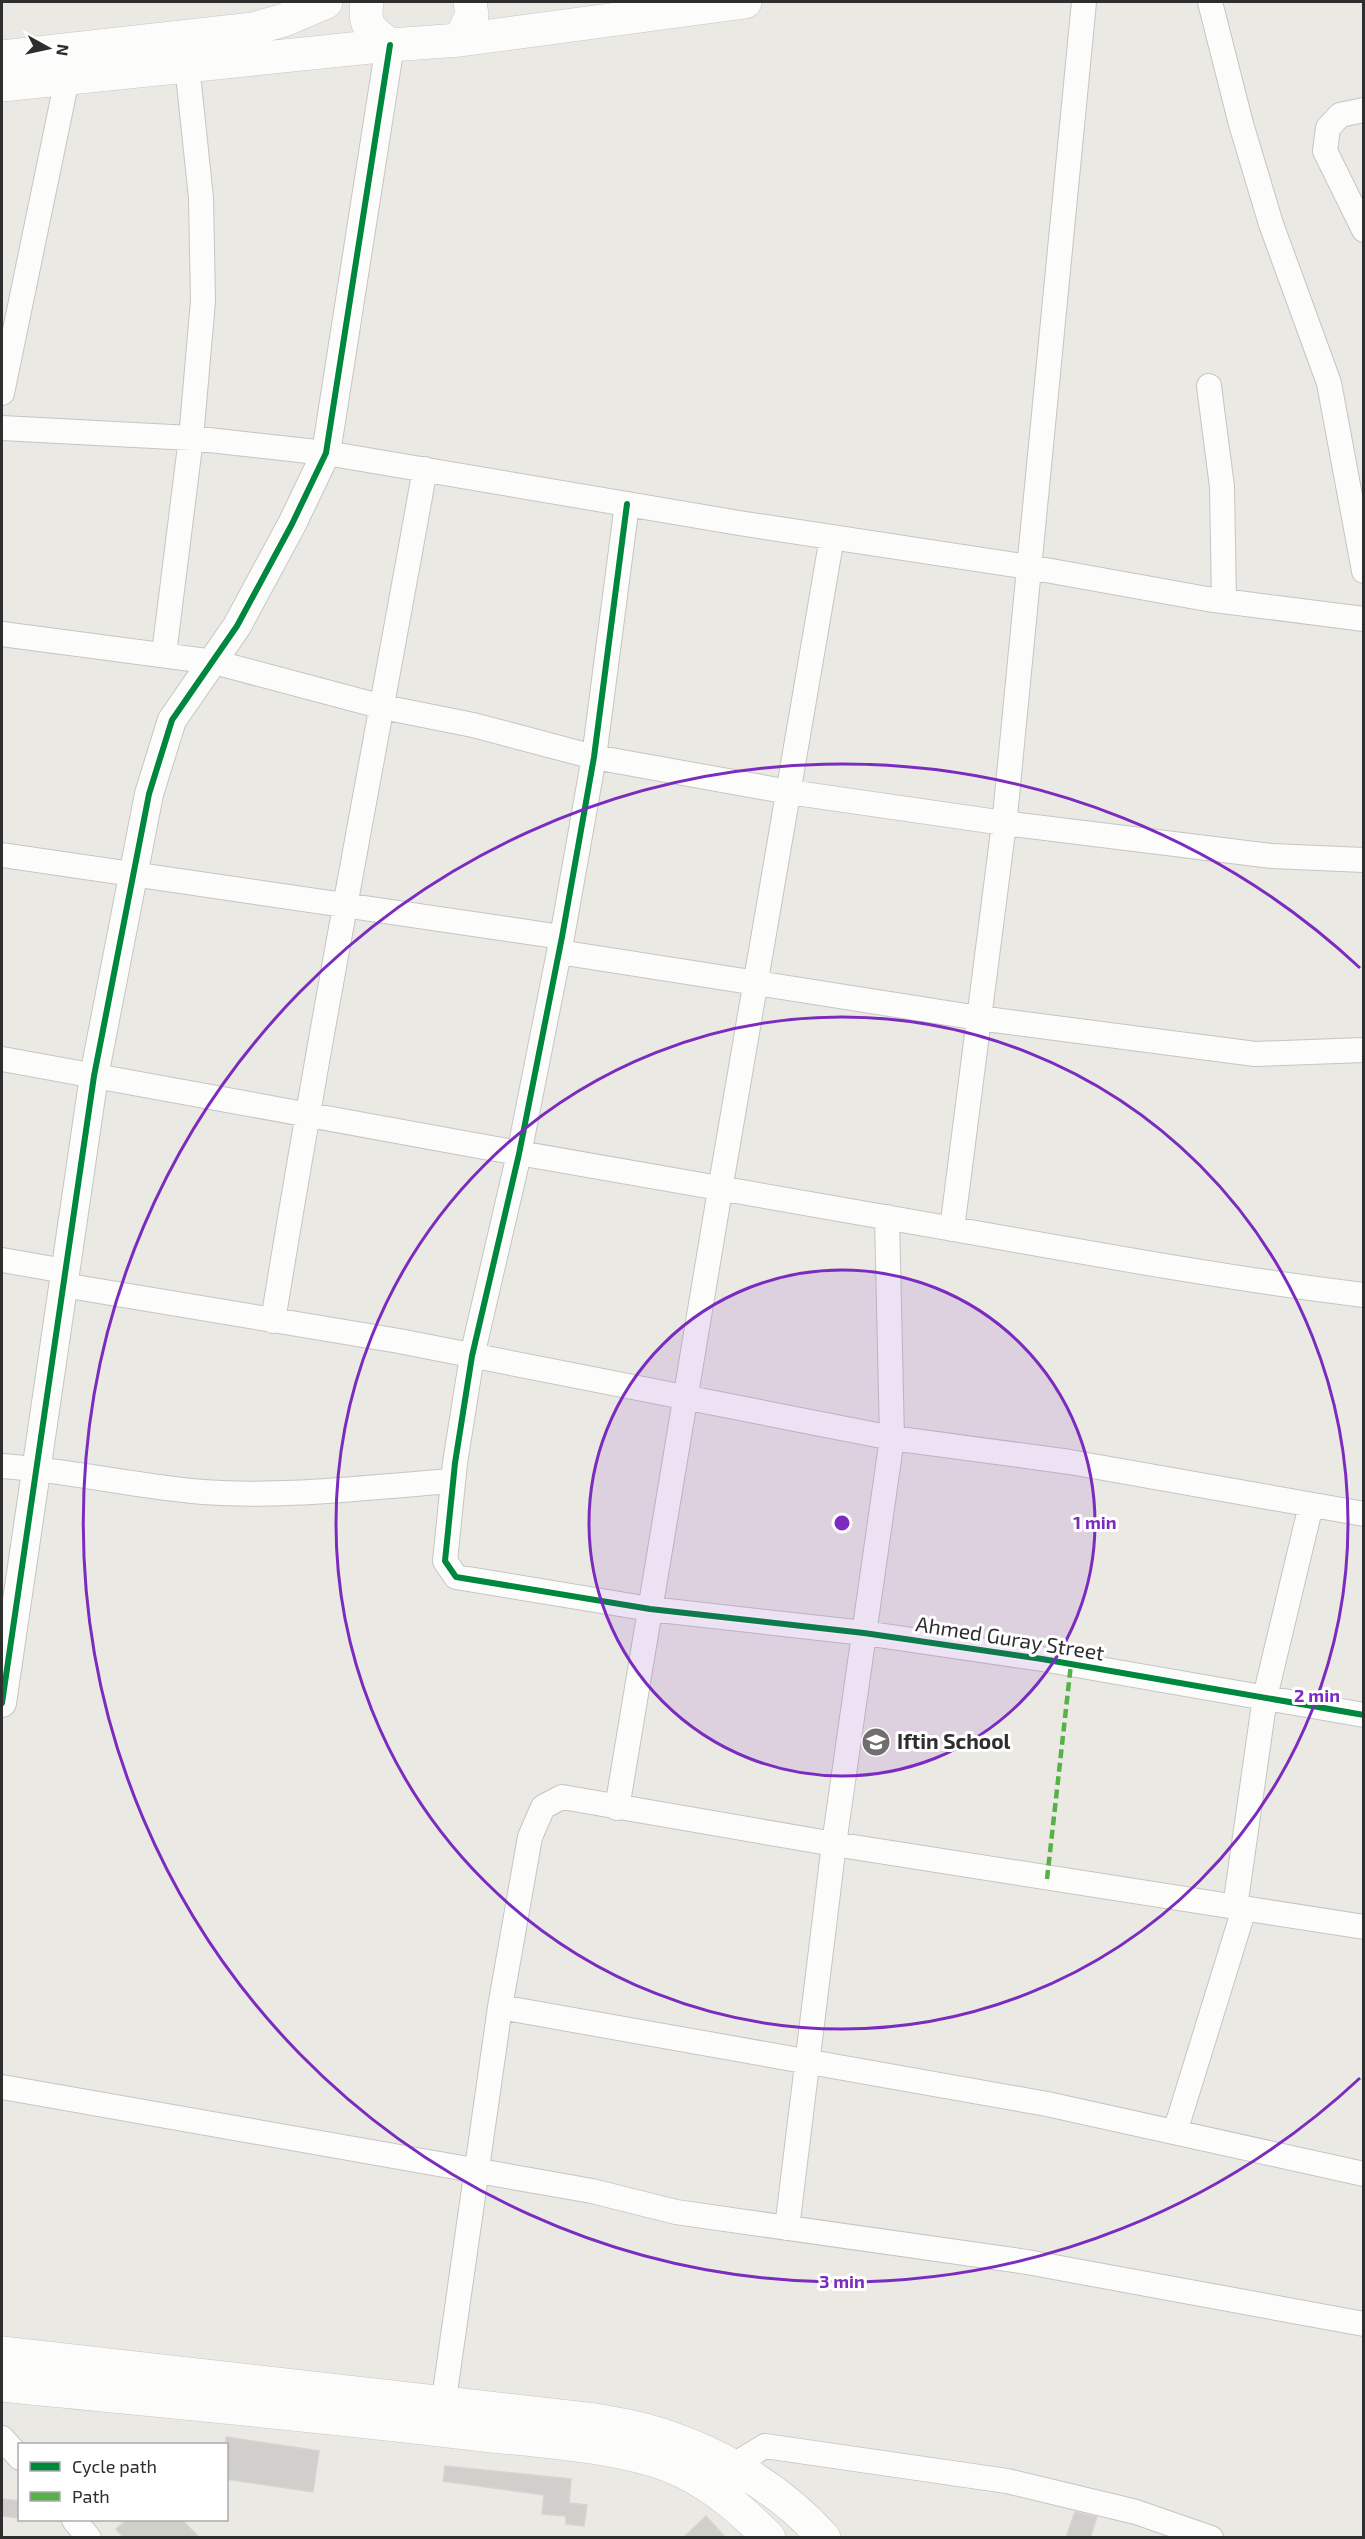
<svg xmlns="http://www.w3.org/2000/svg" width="1365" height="2539" font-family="'Exo 2',sans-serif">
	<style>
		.building { fill: #d0cfcb; stroke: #d6d4d0; stroke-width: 1.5 }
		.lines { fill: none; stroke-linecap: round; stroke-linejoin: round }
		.minor-casing { stroke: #c5c5c4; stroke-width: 26 }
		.tertiary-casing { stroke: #c5c5c4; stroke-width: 30 }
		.secondary-casing { stroke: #c5c5c4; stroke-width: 34 }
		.minor { stroke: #fcfcfb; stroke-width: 24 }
		.tertiary { stroke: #fcfcfb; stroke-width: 28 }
		.secondary { stroke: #fcfcfb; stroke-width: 33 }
		.quiet { stroke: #56b246; stroke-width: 4.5; stroke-dasharray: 9 4.5; stroke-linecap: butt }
		.cycleway-casing { stroke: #fff; stroke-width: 10 }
		.cycleway { stroke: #00873e; stroke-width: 6 }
		.ring { fill: none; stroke: #7b2cbf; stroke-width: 3 }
		.labels { text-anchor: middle; stroke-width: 6; stroke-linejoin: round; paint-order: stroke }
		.street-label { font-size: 21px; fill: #2e2e2e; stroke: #fff }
		.poi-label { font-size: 21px; font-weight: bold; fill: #2e2e2e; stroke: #fff; text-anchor: start }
		.centre { fill: #7b2cbf; stroke: #fff; stroke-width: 3 }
		.ring-label { font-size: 18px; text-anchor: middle; font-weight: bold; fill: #7b2cbf; stroke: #fff; stroke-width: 6; stroke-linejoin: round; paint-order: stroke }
	</style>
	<rect width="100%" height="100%" fill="#ebe9e4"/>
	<path class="building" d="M 226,2437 L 319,2451 L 313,2492 L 226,2479 Z
		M 445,2466 L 571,2479 L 569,2503 L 587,2505 L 584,2526 L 566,2524 L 566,2516 L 542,2514 L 544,2495 L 443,2481 Z
		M 2,2499 L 20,2501 L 20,2518 L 2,2516 Z
		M 1075,2512 L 1097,2517 L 1090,2538 L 1066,2538 Z
		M 706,2516 L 726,2538 L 683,2538 Z
		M 126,2520 L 182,2520 L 200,2538 L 124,2538 L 116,2529 Z"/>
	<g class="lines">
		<g class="minor-casing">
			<path id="minor" d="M 1210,2 L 1241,124 L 1271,224 L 1329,383 L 1364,571
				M 1364,110 L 1340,115 L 1328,128 L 1325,151 L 1364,230
				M 1209,386 L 1222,487 L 1224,601
				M 2,393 L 67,79
				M 2,428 L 191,438 L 326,453 L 739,523 L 1029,567 L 1207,599 L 1364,619
				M 627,504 L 594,757 L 562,937 L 519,1154 L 472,1356 L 455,1463 L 445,1561 L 456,1577 L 650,1609 L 864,1633 L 1042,1659 L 1364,1715
				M 2,634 L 214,662 L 383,707 L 473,725 L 594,757 L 789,792 L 1004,823 L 1272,856 L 1364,860
				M 164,654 L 191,438 L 203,301 L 201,198 L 187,65
				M 2,855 L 562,937
				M 559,952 L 979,1018 L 1255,1054 L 1364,1050
				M 2,1059 C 297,1114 594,1167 890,1218 C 1048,1245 1205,1276 1364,1295
				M 952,1229 L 1005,816 L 1084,2
				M 2,1260 L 65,1271
				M 63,1285 L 399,1341 L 892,1438 L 1070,1462 L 1364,1514
				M 273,1321 C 319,1036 374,753 425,469
				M 2,1466 C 66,1470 128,1485 192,1491 C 279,1499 367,1487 453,1481
				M 617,1808 L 720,1190 L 832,537
				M 1235,1907 L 1265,1697 L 1311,1505
				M 500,2007 L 1047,2104 L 1364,2174
				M 2,2087 L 592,2191 L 676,2212 L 1027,2262 L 1364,2324
				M 1175,2132 L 1244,1909
				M 787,2228 L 834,1844 L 892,1438 L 887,1217
				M 441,2420 L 500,2007 L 530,1837 L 543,1807 L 562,1797 L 834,1844 L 1364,1927
				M 2,2438 L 20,2458
				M 732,2466 L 765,2446 L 1007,2481 L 1136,2512 L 1211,2538
				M 74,2520 L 89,2538"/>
		</g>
		<g class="tertiary-casing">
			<path id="tertiary" d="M 2,1703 L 94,1076 L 149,794 L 172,720 L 237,626 L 292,524 L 326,453 L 390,45"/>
		</g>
		<g class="secondary-casing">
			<path id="secondary" d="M 367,2 C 363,26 371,31 390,45
				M 460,40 L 472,15 L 470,2
				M 2,57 L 253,29 L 284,20 L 326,2
				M 2,85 L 390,45 L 460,40 L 745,2
				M 2,2353 L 595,2420 C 612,2423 629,2426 645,2430 C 711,2448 778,2486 824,2538
				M 2,2385 C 159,2401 317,2415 475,2434 C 534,2441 621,2445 675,2468 C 711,2483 742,2510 769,2538"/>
		</g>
		<use href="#minor" class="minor"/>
		<use href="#tertiary" class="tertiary"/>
		<use href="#secondary" class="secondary"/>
		<path class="quiet" d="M 1047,1879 L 1071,1664"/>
		<g class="cycleway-casing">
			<path id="cycleway" d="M 627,504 L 594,757 L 562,937 L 519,1154 L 472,1356 L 455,1463 L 445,1561 L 456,1577 L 650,1609 L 864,1633 L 1042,1659 L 1364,1715
				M 2,1703 L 94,1076 L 149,794 L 172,720 L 237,626 L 292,524 L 326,453 L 390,45"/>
		</g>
		<use href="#cycleway" class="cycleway"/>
	</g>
	<circle cx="842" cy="1523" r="253" fill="#7b2cbf" fill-opacity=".12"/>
	<g class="ring">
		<circle cx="842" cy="1523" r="253"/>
		<circle cx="842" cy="1523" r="506"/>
		<path d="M1360 2078A759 759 0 1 1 1360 968"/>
	</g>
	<defs>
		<g id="school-disc" transform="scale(1.5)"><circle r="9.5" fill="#706f6e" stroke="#fff"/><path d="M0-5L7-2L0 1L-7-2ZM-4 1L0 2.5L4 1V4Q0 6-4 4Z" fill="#fff"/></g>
	</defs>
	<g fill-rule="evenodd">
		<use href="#school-disc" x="876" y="1742"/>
	</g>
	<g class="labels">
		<g class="street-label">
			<text transform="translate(1010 1639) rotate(9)" y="7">Ahmed Guray Street</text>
		</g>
		<g class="poi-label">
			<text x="897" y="1749">Iftin School</text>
		</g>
	</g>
	<circle cx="842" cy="1523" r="9" class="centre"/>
	<g class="ring-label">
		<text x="1095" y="1529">1 min</text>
		<text x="1317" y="1702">2 min</text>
		<text x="842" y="2288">3 min</text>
	</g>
	<rect width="1365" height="2539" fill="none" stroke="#2e2e2e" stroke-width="6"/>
	<rect x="18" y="2443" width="210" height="78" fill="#ffffff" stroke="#ababab" stroke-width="1.5"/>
	<rect x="30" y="2462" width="30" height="9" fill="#00873e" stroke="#ababab" stroke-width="1.5"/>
	<text x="72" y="2473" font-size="18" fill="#2e2e2e">Cycle path</text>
	<rect x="30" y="2492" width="30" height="9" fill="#56b246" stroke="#ababab" stroke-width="1.5"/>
	<text x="72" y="2503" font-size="18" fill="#2e2e2e">Path</text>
	<g transform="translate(48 48) rotate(98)" stroke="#ffffff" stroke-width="4.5" paint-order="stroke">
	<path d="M0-4.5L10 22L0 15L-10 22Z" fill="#2e2e2e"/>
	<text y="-9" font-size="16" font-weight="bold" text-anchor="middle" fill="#2e2e2e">N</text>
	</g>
</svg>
